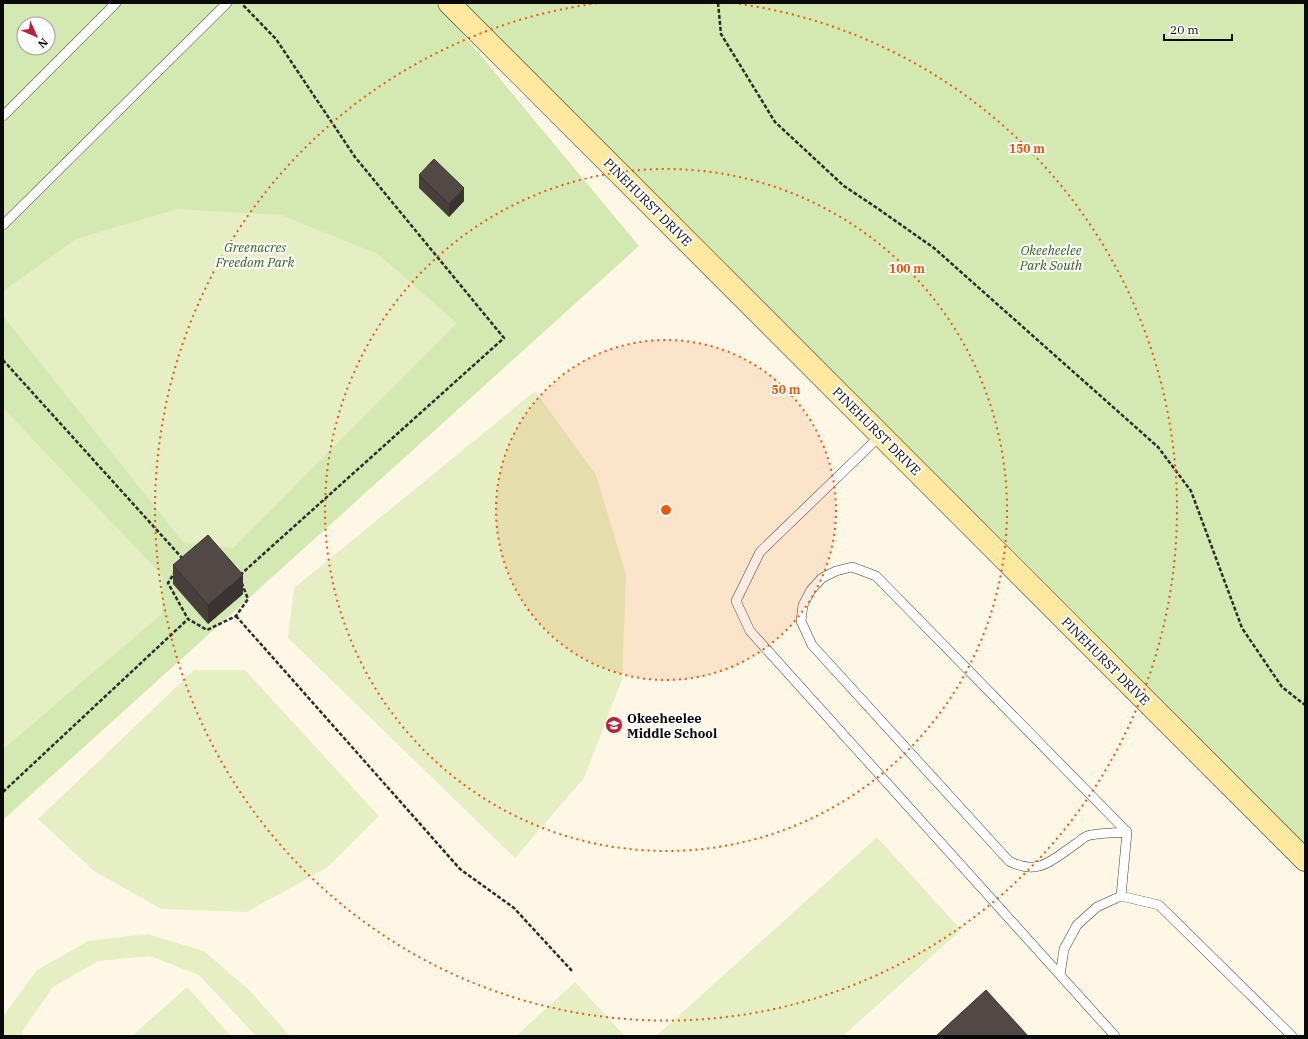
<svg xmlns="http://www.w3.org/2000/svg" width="1308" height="1039" font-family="'IBM Plex Serif',serif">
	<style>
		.green { fill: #d4e8b1; fill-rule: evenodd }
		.pitch { fill: #e5efc3 }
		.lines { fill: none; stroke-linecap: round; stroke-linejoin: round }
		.lane-casing { stroke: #3d3d3d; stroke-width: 10 }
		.secondary-casing { stroke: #2c2c2c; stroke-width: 23 }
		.path { stroke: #2c2c2c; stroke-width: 2.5; stroke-dasharray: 4 2; stroke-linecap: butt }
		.lane { stroke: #fff; stroke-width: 9 }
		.secondary { stroke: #ffe9a1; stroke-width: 22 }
		.wall { fill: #473f3c }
		.shaded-wall { fill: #393331 }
		.building { fill: #524946; stroke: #393331 }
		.ring { fill: none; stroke: #e8590c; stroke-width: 2; stroke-dasharray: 2 4 }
		.labels { text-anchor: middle; stroke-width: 4; stroke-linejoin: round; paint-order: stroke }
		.street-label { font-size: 13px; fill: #0a0a0a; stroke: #fff }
		.park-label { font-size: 13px; font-style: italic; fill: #32601b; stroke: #fff }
		.poi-label { font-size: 13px; font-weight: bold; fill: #0a0a0a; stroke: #fff; text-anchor: start }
		.centre { fill: #e8590c; stroke: #fff; stroke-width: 2 }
		.ring-label { font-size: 12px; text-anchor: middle; font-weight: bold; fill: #e8590c; stroke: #fff; stroke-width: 4; stroke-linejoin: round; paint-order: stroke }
	</style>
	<rect width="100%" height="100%" fill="#fff7e6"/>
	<path class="green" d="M 3,3 L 437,3 L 639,246 L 3,820 ZM 24,24 L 48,24 L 48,48 L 24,48 Z
		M 440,3 L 1305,3 L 1305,872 Z"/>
	<path class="pitch" d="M 177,209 L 281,215 L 378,254 L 457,323 L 233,548 L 183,542 L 3,316 L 3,291 L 76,239 Z
		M 535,391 L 596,475 L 626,575 L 622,680 L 584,778 L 515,858 L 288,638 L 294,588 Z
		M 3,408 L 163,576 L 162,614 L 3,749 Z
		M 194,670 L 245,670 L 379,816 L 328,867 L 247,912 L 161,909 L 94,871 L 38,819 Z
		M 877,837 L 961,930 L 843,1036 L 656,1036 Z
		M 147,934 L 204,951 L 250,991 L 290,1036 L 256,1036 L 199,975 L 150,956 L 98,961 L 53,987 L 23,1030 L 22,1036 L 3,1036 L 3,1016 L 37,970 L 88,941 Z
		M 575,982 L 625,1036 L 516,1036 Z
		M 187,987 L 231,1036 L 132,1036 Z"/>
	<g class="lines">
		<g class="lane-casing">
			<path id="lane" d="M 3,116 L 116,3
				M 3,225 L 227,3
				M 881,435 L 760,552 L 736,601 L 750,631 L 1115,1036
				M 1121,896 L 1127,832 L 876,576 L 852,567 L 836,571 L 822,578 L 811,590 L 803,605 L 801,621 L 812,645 L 1009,861 C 1039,877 1053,859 1077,843 C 1080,841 1084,837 1087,836 C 1095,833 1118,833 1127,832
				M 1060,975 L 1064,949 L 1077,925 L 1097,907 L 1121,896 L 1159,905 L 1292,1036"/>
		</g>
		<g class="secondary-casing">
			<path id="secondary" d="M 449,3 L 1305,860"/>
		</g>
		<path class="path" d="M 718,3 L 721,34 L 775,122 L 844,186 L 877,208 L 934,248 L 1158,447 L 1191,491 L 1242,628 L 1282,687 L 1305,705
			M 3,360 L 183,559
			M 213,553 L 239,576 L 248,599 L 236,616 L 207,630 L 188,619 L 168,583 L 183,559 L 190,554 Z
			M 240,575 L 504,338 L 355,157 L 276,39 L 243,5
			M 236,616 L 460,869 L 514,908 L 573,972
			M 3,792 L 188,619"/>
		<use href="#lane" class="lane"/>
		<use href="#secondary" class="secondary"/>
	</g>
	<path class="wall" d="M 419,175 L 464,201 L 449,217 L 419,188 Z
		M 173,565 L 243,594 L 208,624 L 173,584 Z"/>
	<path class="shaded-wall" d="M 464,188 L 464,201 L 449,217 L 449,204 Z
		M 243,575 L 243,594 L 208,624 L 208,605 Z"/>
	<path class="building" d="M 434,159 L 464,188 L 449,204 L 419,175 Z
		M 208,535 L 243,575 L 208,605 L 173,565 Z
		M 986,990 L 1028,1036 L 936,1036 Z"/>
	<circle cx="666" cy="510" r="170" fill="#e8590c" fill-opacity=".12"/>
	<g class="ring">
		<circle cx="666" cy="510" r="170"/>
		<circle cx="666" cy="510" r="341"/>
		<path d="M733 3A511 511 0 1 1 599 3"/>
	</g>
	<defs>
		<g id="school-disc" transform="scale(0.9)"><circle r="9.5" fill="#b9223c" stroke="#fff"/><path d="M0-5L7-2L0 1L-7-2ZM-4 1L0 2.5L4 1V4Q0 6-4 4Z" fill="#fff"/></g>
	</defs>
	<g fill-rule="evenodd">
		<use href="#school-disc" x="614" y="725"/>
	</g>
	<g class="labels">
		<g class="street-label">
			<text transform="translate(648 202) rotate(45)" y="5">PINEHURST DRIVE</text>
			<text transform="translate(877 431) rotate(45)" y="5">PINEHURST DRIVE</text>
			<text transform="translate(1106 661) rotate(45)" y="5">PINEHURST DRIVE</text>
		</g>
		<g class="park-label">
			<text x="255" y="252">Greenacres<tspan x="255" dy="15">Freedom Park</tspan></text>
			<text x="1051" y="255">Okeeheelee<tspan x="1051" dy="15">Park South</tspan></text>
		</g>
		<g class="poi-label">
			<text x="627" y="723">Okeeheelee<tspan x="627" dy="15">Middle School</tspan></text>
		</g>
	</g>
	<circle cx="666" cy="510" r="6" class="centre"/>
	<g class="ring-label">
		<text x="1027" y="153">150 m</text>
		<text x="907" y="273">100 m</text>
		<text x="786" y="394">50 m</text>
	</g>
	<rect width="1308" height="1039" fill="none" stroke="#0a0a0a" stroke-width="8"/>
	<g transform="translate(36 36) rotate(135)"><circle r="19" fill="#ffffff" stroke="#9d9d9d"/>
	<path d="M0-3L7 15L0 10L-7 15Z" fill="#b9223c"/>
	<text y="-6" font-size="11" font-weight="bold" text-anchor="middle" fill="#0a0a0a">N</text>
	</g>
	<path d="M1164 34v6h68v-6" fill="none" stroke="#0a0a0a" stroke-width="2"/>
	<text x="1170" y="34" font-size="12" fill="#0a0a0a" stroke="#ffffff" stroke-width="3" paint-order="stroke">20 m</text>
</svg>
